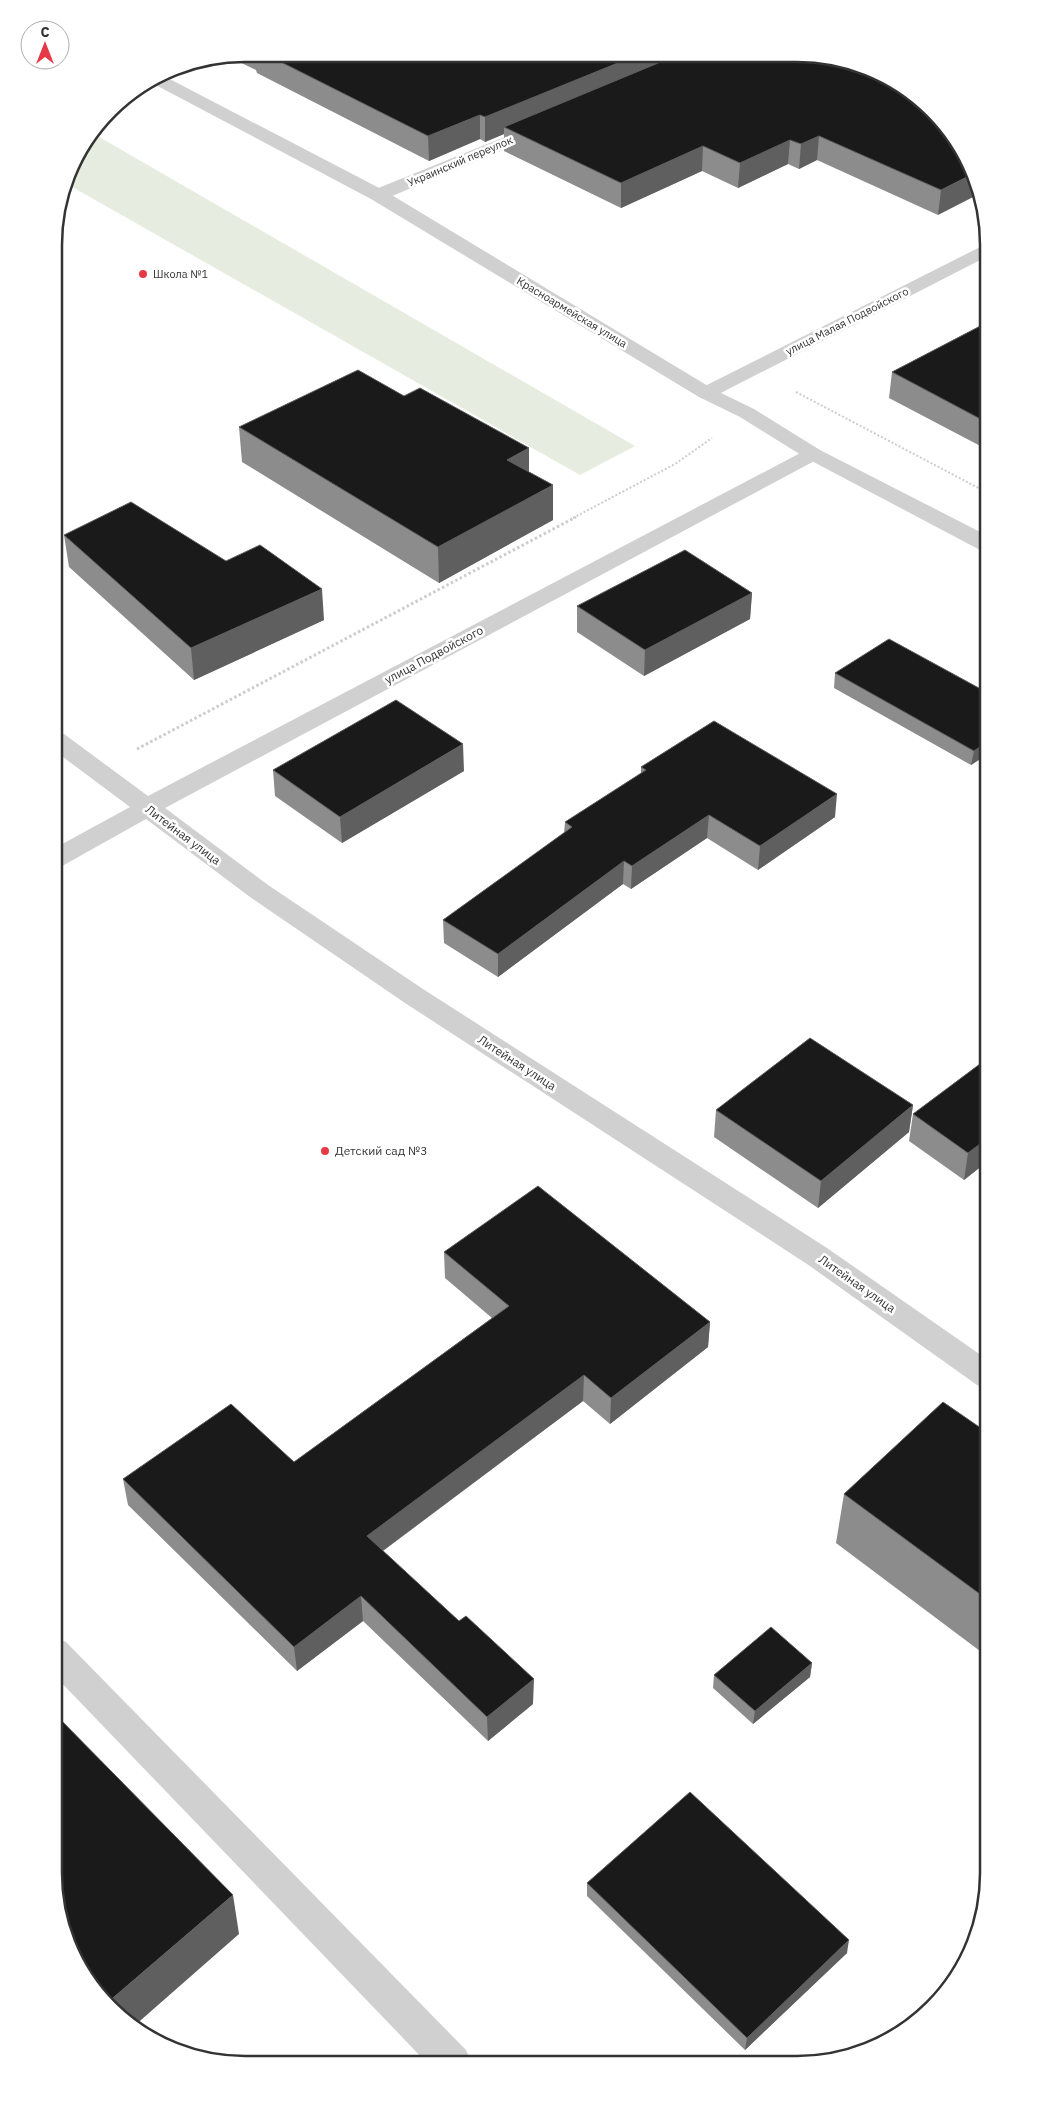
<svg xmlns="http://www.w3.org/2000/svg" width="1042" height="2119" font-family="'IBM Plex Sans',sans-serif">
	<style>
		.green { fill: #e6ecdf }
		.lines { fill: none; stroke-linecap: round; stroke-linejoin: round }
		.path-far1 { stroke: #cdcdcd; stroke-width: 2; stroke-dasharray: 2 2; stroke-linecap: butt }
		.path { stroke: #cdcdcd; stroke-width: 3; stroke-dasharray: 2.5 2.5; stroke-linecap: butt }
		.service { fill: #d0d0d0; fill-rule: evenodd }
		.minor { fill: #d0d0d0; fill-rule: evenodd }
		.tertiary { fill: #d0d0d0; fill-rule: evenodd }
		.wall { fill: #8c8c8c }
		.shaded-wall { fill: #5f5f5f }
		.building { fill: #1a1a1a; stroke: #5f5f5f }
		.poi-dot { fill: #e63946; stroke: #fff; stroke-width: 2 }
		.labels { text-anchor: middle; stroke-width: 5; stroke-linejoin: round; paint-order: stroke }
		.far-street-label { font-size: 11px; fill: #333; stroke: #fff }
		.far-poi-label { font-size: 11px; fill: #333; stroke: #fff; text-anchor: start }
		.street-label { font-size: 12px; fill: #333; stroke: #fff }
		.poi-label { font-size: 12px; fill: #333; stroke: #fff; text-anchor: start }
		.rim { fill: none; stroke: #333; stroke-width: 2.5 }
	</style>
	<rect width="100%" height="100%" fill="#fff"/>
	<path class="green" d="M 94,134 L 635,446 L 580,475 L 67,184 L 74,161 Z"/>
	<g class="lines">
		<path class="path-far1" d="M 796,392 L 988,493
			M 573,518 L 675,464 L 712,438"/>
		<path class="path" d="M 137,749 L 576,517"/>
		<path class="service" d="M 54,1637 L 66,1642 L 466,2050 L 472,2063 L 427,2063 L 54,1675 Z"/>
		<path class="minor" d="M 539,123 L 545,124 L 548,128 L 545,132 L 385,199 L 371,199 L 369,195 L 371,191 Z
			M 988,243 L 988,256 L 713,397 L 706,399 L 699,397 L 696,393 L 699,389 Z
			M 813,448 L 820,450 L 824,454 L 820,458 L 165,808 L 268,885 L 423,989 L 827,1248 L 988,1360 L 988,1388 L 977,1385 L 807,1264 L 405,1003 L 250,897 L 146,819 L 64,865 L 55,867 L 55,848 L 130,807 L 55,751 L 55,732 L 64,734 L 148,796 L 806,450 Z"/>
		<path class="tertiary" d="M 162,75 L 385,191 L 713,389 L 754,409 L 820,450 L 988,536 L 988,552 L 980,550 L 806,458 L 740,417 L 699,397 L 371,199 L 150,82 Z"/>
	</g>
	<path class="wall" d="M 246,54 L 833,57 L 962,150 L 938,215 L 817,160 L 799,169 L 788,164 L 738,188 L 702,171 L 621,208 L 504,151 L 504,134 L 485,142 L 480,139 L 429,161 L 257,73 L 256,70 L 229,57 Z
		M 988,322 L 988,450 L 889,398 L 892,372 Z
		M 239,427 L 529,472 L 553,520 L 439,583 L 242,462 Z
		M 64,535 L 226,561 L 324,620 L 194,680 L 69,567 Z
		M 752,593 L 750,619 L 644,676 L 577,632 L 577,606 Z
		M 835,673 L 988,693 L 988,754 L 971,765 L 834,688 Z
		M 641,767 L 835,817 L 758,870 L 707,838 L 631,889 L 623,884 L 498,977 L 444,943 L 443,920 L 564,833 L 565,822 L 641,774 Z
		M 273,770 L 464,771 L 342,843 L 275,796 Z
		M 988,1058 L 988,1161 L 964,1180 L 909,1141 L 913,1114 Z
		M 913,1105 L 909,1132 L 818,1208 L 714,1137 L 716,1110 Z
		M 444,1252 L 710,1322 L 708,1347 L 610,1424 L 583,1401 L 383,1551 L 533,1704 L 488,1741 L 363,1621 L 297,1671 L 128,1505 L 123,1479 L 294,1462 L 492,1318 L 445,1278 Z
		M 988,1433 L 988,1657 L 836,1543 L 844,1494 Z
		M 812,1663 L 810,1677 L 753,1724 L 713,1688 L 714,1675 Z
		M 587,1883 L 847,1953 L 745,2050 L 587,1896 Z"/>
	<path class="shaded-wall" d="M 635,56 L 691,57 L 504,127 L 504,134 L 485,142 L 485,117 Z
		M 480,115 L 480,139 L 429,161 L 428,136 Z
		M 819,136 L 817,160 L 799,169 L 801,144 Z
		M 790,140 L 788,164 L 738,188 L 740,163 Z
		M 703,146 L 702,171 L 621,208 L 621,183 Z
		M 973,174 L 981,193 L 938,215 L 941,190 Z
		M 529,448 L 529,483 L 507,460 Z
		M 553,485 L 553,520 L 439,583 L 438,547 Z
		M 322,589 L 324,620 L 194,680 L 191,648 Z
		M 752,593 L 750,619 L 644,676 L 645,650 Z
		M 988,741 L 988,754 L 971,765 L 974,751 Z
		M 463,744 L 464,771 L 342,843 L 340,817 Z
		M 837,794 L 835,817 L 758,870 L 760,846 Z
		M 709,815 L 707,838 L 631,889 L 632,866 Z
		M 624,861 L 623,884 L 498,977 L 498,954 Z
		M 913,1105 L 909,1132 L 818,1208 L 821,1181 Z
		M 988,1138 L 988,1161 L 964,1180 L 968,1153 Z
		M 710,1322 L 708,1347 L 610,1424 L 611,1398 Z
		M 584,1375 L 583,1401 L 369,1561 L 367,1536 Z
		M 361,1596 L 363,1621 L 297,1671 L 294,1647 Z
		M 812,1663 L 810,1677 L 753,1724 L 755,1711 Z
		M 534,1679 L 533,1704 L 488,1741 L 487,1717 Z
		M 233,1895 L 239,1934 L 133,2027 L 119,2017 L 107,2003 Z
		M 849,1940 L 847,1953 L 745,2050 L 747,2038 Z"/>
	<path class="building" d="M 265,54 L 635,56 L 485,117 L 480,115 L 428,136 Z
		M 675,56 L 833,57 L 881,74 L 923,102 L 962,150 L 973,174 L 941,190 L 819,136 L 801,144 L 790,140 L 740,163 L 703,146 L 621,183 L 504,127 Z
		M 988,322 L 988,423 L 892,372 Z
		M 358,370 L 404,396 L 420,388 L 529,448 L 507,460 L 553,485 L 438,547 L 239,427 Z
		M 131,502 L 226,561 L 260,545 L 322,589 L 191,648 L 64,535 Z
		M 685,550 L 752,593 L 645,650 L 577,606 Z
		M 889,639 L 988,693 L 988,741 L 974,751 L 835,673 Z
		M 396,700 L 463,744 L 340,817 L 273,770 Z
		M 714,721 L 837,794 L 760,846 L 709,815 L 632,866 L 624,861 L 498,954 L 443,920 L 572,827 L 565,822 L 646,770 L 641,767 Z
		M 810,1038 L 913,1105 L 821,1181 L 716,1110 Z
		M 988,1058 L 988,1138 L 968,1153 L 913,1114 Z
		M 538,1186 L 710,1322 L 611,1398 L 584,1375 L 367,1536 L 459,1621 L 466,1616 L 534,1679 L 487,1717 L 361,1596 L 294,1647 L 123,1479 L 231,1404 L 294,1462 L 509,1306 L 444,1252 Z
		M 943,1402 L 988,1433 L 988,1600 L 844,1494 Z
		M 771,1627 L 812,1663 L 755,1711 L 714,1675 Z
		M 54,1713 L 233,1895 L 107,2003 L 86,1980 L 60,1923 L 54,1873 Z
		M 690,1792 L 849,1940 L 747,2038 L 587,1883 Z"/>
	<g class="poi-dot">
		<circle cx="143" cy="274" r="5"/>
		<circle cx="325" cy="1151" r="5"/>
	</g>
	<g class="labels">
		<g class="far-street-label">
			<text transform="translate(460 161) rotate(-23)" y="4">Украинский переулок</text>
			<text transform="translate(572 312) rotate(31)" y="4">Красноармейская улица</text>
			<text transform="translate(847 321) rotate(-27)" y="4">улица Малая Подвойского</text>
		</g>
		<g class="far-poi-label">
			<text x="153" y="278">Школа №1</text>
		</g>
		<g class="street-label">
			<text transform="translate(434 655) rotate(-28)" y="4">улица Подвойского</text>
			<text transform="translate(183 835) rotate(37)" y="4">Литейная улица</text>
			<text transform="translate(517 1063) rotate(33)" y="4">Литейная улица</text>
			<text transform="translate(857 1284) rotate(35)" y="4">Литейная улица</text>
		</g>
		<g class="poi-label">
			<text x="335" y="1155">Детский сад №3</text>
		</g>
	</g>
	<path d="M0 0H1042V2119H0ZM245 62H797A183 183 0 0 1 980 245V1873A183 183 0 0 1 797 2056H245A183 183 0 0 1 62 1873V245A183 183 0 0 1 245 62Z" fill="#fff" fill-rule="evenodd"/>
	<path class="rim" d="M245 62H797A183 183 0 0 1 980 245V1873A183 183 0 0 1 797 2056H245A183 183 0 0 1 62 1873V245A183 183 0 0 1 245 62Z"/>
	<g transform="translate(45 45)"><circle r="24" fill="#ffffff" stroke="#adadad"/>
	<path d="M0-4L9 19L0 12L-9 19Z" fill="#e63946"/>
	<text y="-8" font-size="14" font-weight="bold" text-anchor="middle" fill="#333333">С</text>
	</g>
</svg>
